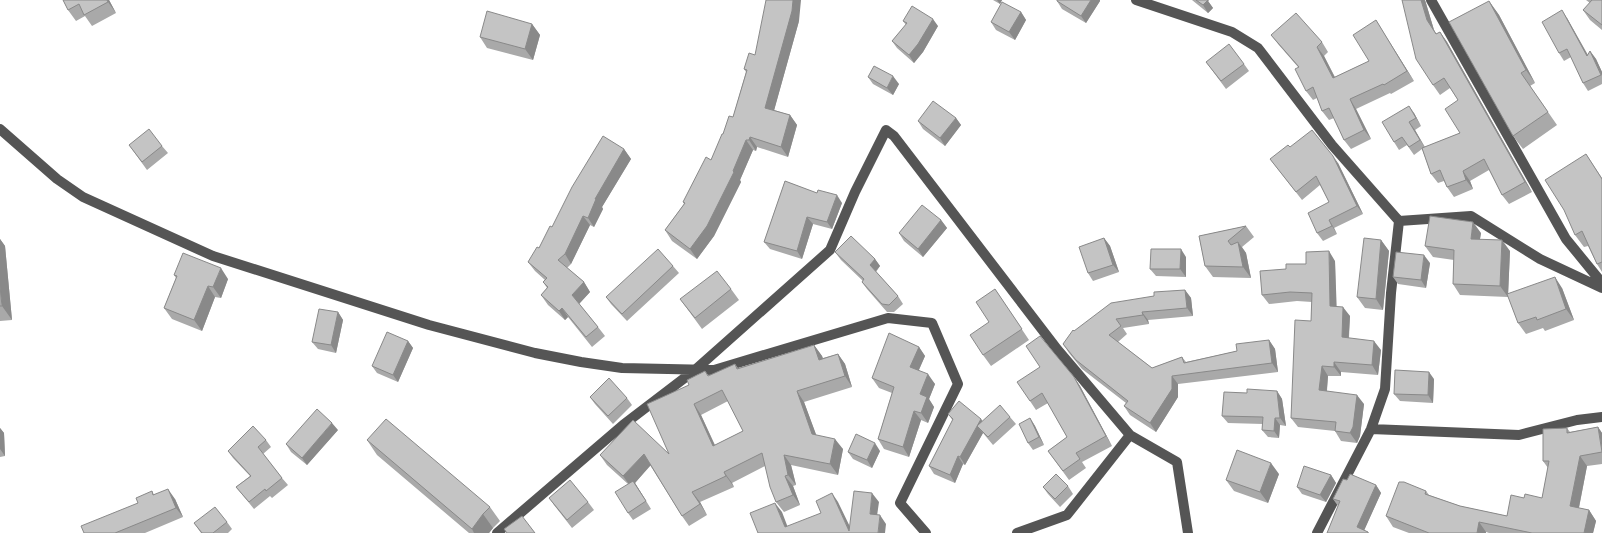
<svg xmlns="http://www.w3.org/2000/svg" width="1602" height="533" font-family="'DejaVu Sans',sans-serif">
	<style>
		.lines { fill: none; stroke-linecap: round; stroke-linejoin: round }
		.minor { stroke: #555; stroke-width: 10 }
		.wall { fill: #a9a9a9; fill-rule: evenodd }
		.shaded-wall { fill: #898989 }
		.building { fill: #c4c4c4; stroke: #898989; fill-rule: evenodd }
	</style>
	<rect width="100%" height="100%" fill="#fff"/>
	<g class="lines">
		<path class="minor" d="M 1136,0 L 1232,32 L 1258,48 L 1332,145 L 1399,221 L 1391,293 L 1385,389 L 1371,429 L 1317,533
			M 1431,0 L 1566,239 L 1602,283
			M 0,129 L 57,179 L 83,197 L 213,256 L 429,325 L 535,353 L 581,362 L 622,368 L 714,370 L 888,318 L 932,323 L 958,384 L 900,503 L 926,533
			M 1399,221 L 1471,216 L 1540,259 L 1602,288
			M 1371,429 L 1519,435 L 1577,420 L 1602,417
			M 497,533 L 623,425 L 695,370 L 830,250 L 855,192 L 886,130 L 894,136 L 1057,349 L 1130,435
			M 1017,533 L 1067,515 L 1130,435 L 1177,462 L 1188,533"/>
	</g>
	<path class="wall" d="M 63,0 L 109,0 L 116,13 L 92,26 L 85,16 L 76,21 L 68,10 Z
		M 993,0 L 1002,0 L 1000,4 Z
		M 1192,0 L 1209,0 L 1208,1 L 1213,8 L 1208,13 Z
		M 1402,0 L 1425,0 L 1434,30 L 1436,34 L 1440,32 L 1447,42 L 1532,192 L 1509,204 L 1502,195 L 1489,170 L 1470,181 L 1473,189 L 1454,197 L 1447,187 L 1444,181 L 1438,183 L 1431,174 L 1422,149 L 1414,155 L 1407,145 L 1399,150 L 1394,142 L 1414,113 L 1421,126 L 1415,130 L 1425,147 L 1460,133 L 1458,100 L 1450,88 L 1440,95 L 1433,85 Z
		M 1586,0 L 1602,0 L 1602,30 L 1590,20 L 1583,10 L 1590,3 Z
		M 1057,1 L 1100,1 L 1086,23 L 1062,9 Z
		M 1489,1 L 1499,15 L 1535,83 L 1530,86 L 1557,125 L 1523,149 L 1513,136 Z
		M 1021,12 L 1026,20 L 1015,40 L 996,30 L 991,22 Z
		M 1567,18 L 1588,55 L 1590,51 L 1596,59 L 1602,72 L 1602,84 L 1588,91 L 1583,83 L 1571,57 L 1564,61 L 1559,53 Z
		M 1376,20 L 1382,30 L 1414,81 L 1391,94 L 1390,93 L 1356,109 L 1371,139 L 1351,149 L 1344,140 L 1334,118 L 1329,120 L 1322,111 L 1317,98 L 1313,100 L 1306,91 L 1298,67 L 1278,44 L 1271,35 L 1322,42 L 1328,52 L 1324,56 L 1335,77 L 1369,61 Z
		M 799,21 L 774,110 L 790,115 L 797,125 L 788,157 L 757,147 L 756,151 L 753,150 L 740,180 L 741,182 L 714,236 L 697,259 L 672,241 L 665,230 L 684,204 L 683,202 L 711,160 L 723,134 L 733,117 L 746,72 L 744,69 L 755,55 Z
		M 903,21 L 938,26 L 923,52 L 914,63 L 897,48 L 892,41 L 906,25 Z
		M 532,24 L 540,35 L 533,60 L 487,48 L 480,37 Z
		M 1206,62 L 1244,64 L 1249,71 L 1226,89 Z
		M 868,77 L 899,84 L 893,95 L 873,84 Z
		M 956,118 L 961,125 L 945,146 L 923,129 L 918,121 Z
		M 129,145 L 162,146 L 168,153 L 147,170 Z
		M 624,149 L 631,159 L 602,207 L 603,209 L 594,227 L 590,225 L 571,264 L 567,268 L 584,282 L 590,292 L 579,304 L 598,327 L 605,336 L 592,347 L 568,317 L 565,320 L 548,305 L 541,295 L 547,288 L 543,282 L 545,280 L 535,271 L 528,262 L 539,248 L 552,227 Z
		M 1586,154 L 1602,178 L 1602,272 L 1597,264 L 1588,246 L 1584,247 L 1575,235 Z
		M 1270,159 L 1338,163 L 1363,214 L 1334,228 L 1337,234 L 1323,241 L 1317,233 L 1329,202 L 1320,185 L 1302,200 Z
		M 785,181 L 842,203 L 832,229 L 813,224 L 802,259 L 770,249 L 764,242 Z
		M 941,220 L 947,228 L 923,257 L 904,241 L 899,233 Z
		M 1246,226 L 1254,237 L 1242,247 L 1246,253 L 1251,278 L 1213,277 L 1205,266 L 1199,236 Z
		M 1481,233 L 1480,239 L 1510,251 L 1508,294 L 1562,288 L 1574,320 L 1545,331 L 1543,328 L 1526,334 L 1518,323 L 1508,296 L 1508,297 L 1460,295 L 1453,284 L 1454,260 L 1433,257 L 1425,246 Z
		M 1104,238 L 1110,246 L 1119,272 L 1093,281 L 1088,273 Z
		M 0,239 L 5,246 L 12,320 L 0,321 Z
		M 1381,240 L 1389,251 L 1383,310 L 1365,308 L 1357,297 Z
		M 835,252 L 875,259 L 880,266 L 876,272 L 898,296 L 903,304 L 894,312 L 887,312 L 867,289 L 862,282 L 863,281 L 841,260 Z
		M 1186,257 L 1186,277 L 1156,276 L 1150,269 Z
		M 1335,261 L 1336,307 L 1350,316 L 1349,338 L 1381,350 L 1378,375 L 1341,372 L 1341,376 L 1328,376 L 1327,391 L 1364,404 L 1360,436 L 1357,443 L 1341,441 L 1335,431 L 1298,427 L 1291,418 L 1311,321 L 1312,302 L 1297,301 L 1269,304 L 1262,295 L 1286,269 L 1306,264 Z
		M 1430,263 L 1426,288 L 1398,284 L 1393,277 Z
		M 673,266 L 679,273 L 627,321 L 611,304 L 606,297 Z
		M 174,275 L 228,279 L 221,298 L 215,297 L 202,331 L 172,319 L 164,308 L 176,278 Z
		M 731,289 L 739,300 L 702,329 L 680,299 Z
		M 995,289 L 1029,340 L 991,366 L 983,355 Z
		M 1185,290 L 1191,298 L 1193,316 L 1148,320 L 1149,324 L 1123,328 L 1127,334 L 1118,342 L 1152,368 L 1182,357 L 1186,362 L 1237,351 L 1269,340 L 1275,349 L 1278,372 L 1178,384 L 1178,397 L 1156,432 L 1130,415 L 1124,406 L 1126,403 L 1082,369 L 1069,353 L 1063,344 L 1074,331 L 1154,296 Z
		M 338,312 L 343,320 L 336,353 L 318,349 L 312,342 Z
		M 408,341 L 413,348 L 398,382 L 377,373 L 372,366 Z
		M 814,345 L 822,356 L 823,358 L 838,354 L 845,364 L 852,387 L 804,402 L 816,435 L 843,449 L 838,475 L 791,465 L 796,485 L 793,486 L 800,505 L 784,512 L 776,502 L 765,466 L 732,483 L 734,487 L 700,502 L 707,515 L 689,526 L 682,516 L 650,465 L 635,483 L 651,509 L 633,520 L 628,513 L 628,484 L 607,465 L 600,455 L 669,454 L 689,385 L 705,371 L 709,376 L 735,364 L 738,368 ZM 728,401 L 743,431 L 715,445 L 701,415 Z
		M 919,347 L 925,356 L 919,370 L 935,384 L 929,399 L 934,407 L 928,423 L 921,420 L 909,457 L 884,449 L 878,439 L 892,393 L 879,388 L 872,378 Z
		M 1040,367 L 1074,377 L 1080,386 L 1112,446 L 1082,462 L 1086,468 L 1069,480 L 1048,451 L 1067,437 L 1048,403 L 1036,410 L 1030,401 Z
		M 1434,379 L 1433,403 L 1400,401 L 1394,394 Z
		M 1277,391 L 1282,399 L 1286,426 L 1280,425 L 1279,438 L 1268,437 L 1262,430 L 1263,424 L 1228,423 L 1222,416 L 1247,393 Z
		M 590,397 L 627,398 L 632,405 L 613,424 L 595,404 Z
		M 948,414 L 981,419 L 982,421 L 1010,417 L 1016,424 L 993,445 L 983,433 L 965,465 L 963,464 L 955,483 L 934,474 L 929,466 L 953,421 Z
		M 1030,418 L 1035,426 L 1044,445 L 1033,450 L 1028,443 Z
		M 1598,427 L 1602,433 L 1602,464 L 1587,466 L 1579,508 L 1589,510 L 1596,521 L 1593,533 L 1489,533 L 1486,532 L 1486,533 L 1409,533 L 1393,527 L 1386,516 L 1426,491 L 1429,495 L 1460,506 L 1507,516 L 1524,498 L 1542,498 L 1548,468 L 1543,461 L 1567,428 L 1570,432 Z
		M 0,428 L 4,433 L 5,456 L 0,457 Z
		M 338,430 L 307,465 L 291,452 L 286,444 Z
		M 266,440 L 271,447 L 263,454 L 282,478 L 288,485 L 272,498 L 270,496 L 254,509 L 236,487 L 250,476 L 233,458 L 228,451 Z
		M 367,440 L 490,507 L 500,521 L 493,528 L 489,533 L 469,533 L 377,455 Z
		M 880,451 L 872,468 L 853,459 L 848,452 Z
		M 1279,474 L 1268,503 L 1234,491 L 1226,480 Z
		M 1331,475 L 1336,483 L 1326,502 L 1302,494 L 1297,487 Z
		M 1347,480 L 1376,485 L 1381,493 L 1364,530 L 1368,532 L 1369,533 L 1327,533 L 1338,506 L 1333,499 Z
		M 1068,486 L 1073,494 L 1060,507 L 1048,494 L 1043,487 Z
		M 152,491 L 154,495 L 175,499 L 183,517 L 145,533 L 84,533 L 138,503 Z
		M 549,498 L 588,502 L 594,510 L 572,528 L 554,505 Z
		M 227,522 L 232,529 L 228,533 L 201,533 L 194,523 Z"/>
	<path class="shaded-wall" d="M 107,0 L 109,0 L 116,13 L 108,2 Z
		M 793,0 L 801,0 L 799,21 L 772,118 L 765,108 Z
		M 997,0 L 1002,0 L 1000,4 Z
		M 1091,0 L 1100,0 L 1100,1 L 1086,23 L 1081,16 Z
		M 1206,0 L 1209,0 L 1208,1 L 1213,8 L 1208,13 L 1203,5 Z
		M 1421,0 L 1425,0 L 1434,30 L 1443,44 L 1427,20 Z
		M 1489,1 L 1499,15 L 1535,83 L 1526,70 Z
		M 1562,10 L 1567,18 L 1592,63 L 1587,56 Z
		M 1021,12 L 1026,20 L 1015,40 L 1009,32 Z
		M 933,19 L 938,26 L 923,52 L 914,63 L 909,55 Z
		M 1376,20 L 1382,30 L 1414,81 L 1407,71 Z
		M 532,24 L 540,35 L 533,60 L 525,49 Z
		M 1440,32 L 1447,42 L 1532,192 L 1525,182 Z
		M 1317,47 L 1324,56 L 1340,88 L 1333,78 Z
		M 1590,51 L 1596,59 L 1602,72 L 1602,76 Z
		M 893,76 L 899,84 L 893,95 L 887,88 Z
		M 1350,99 L 1356,109 L 1371,139 L 1364,130 Z
		M 1409,106 L 1414,113 L 1421,126 L 1416,118 Z
		M 790,115 L 797,125 L 788,157 L 781,147 Z
		M 956,118 L 961,125 L 945,146 L 940,138 Z
		M 1409,122 L 1415,130 L 1425,148 L 1420,140 Z
		M 750,137 L 757,147 L 756,151 L 749,140 Z
		M 746,140 L 753,150 L 740,180 L 741,182 L 714,236 L 697,259 L 690,249 L 733,171 Z
		M 624,149 L 631,159 L 602,207 L 603,209 L 594,227 L 588,218 L 595,199 Z
		M 1333,156 L 1338,163 L 1363,214 L 1357,206 Z
		M 1463,171 L 1470,181 L 1473,189 L 1466,180 Z
		M 837,195 L 842,203 L 832,229 L 827,222 Z
		M 583,216 L 590,225 L 571,264 L 565,254 Z
		M 807,217 L 813,224 L 802,259 L 797,251 Z
		M 941,220 L 947,228 L 923,257 L 918,249 Z
		M 1329,220 L 1334,228 L 1337,234 L 1332,226 Z
		M 1473,222 L 1481,233 L 1478,250 L 1471,239 Z
		M 1104,238 L 1110,246 L 1119,272 L 1113,265 Z
		M 0,239 L 5,246 L 12,320 L 2,306 L 0,286 Z
		M 1381,240 L 1389,251 L 1383,310 L 1376,299 Z
		M 1502,240 L 1510,251 L 1508,297 L 1500,286 Z
		M 1238,242 L 1246,253 L 1251,278 L 1243,267 Z
		M 1181,249 L 1186,257 L 1186,277 L 1180,269 Z
		M 1329,251 L 1335,261 L 1337,316 L 1330,306 Z
		M 1424,255 L 1430,263 L 1426,288 L 1421,280 Z
		M 875,259 L 880,266 L 875,272 L 870,265 Z
		M 221,268 L 228,279 L 221,298 L 213,287 Z
		M 1555,277 L 1562,288 L 1574,320 L 1566,309 Z
		M 584,282 L 590,292 L 579,304 L 572,295 Z
		M 208,286 L 215,297 L 202,331 L 194,320 Z
		M 1185,290 L 1191,298 L 1193,316 L 1187,308 Z
		M 1343,307 L 1350,316 L 1348,347 L 1342,337 Z
		M 562,308 L 568,317 L 565,320 L 559,311 Z
		M 338,312 L 343,320 L 336,353 L 331,345 Z
		M 1142,312 L 1148,320 L 1149,324 L 1143,315 Z
		M 1269,340 L 1275,349 L 1278,372 L 1272,363 Z
		M 408,341 L 413,348 L 398,382 L 393,375 Z
		M 1374,341 L 1381,350 L 1378,375 L 1372,365 Z
		M 814,345 L 822,356 L 826,370 L 819,360 Z
		M 919,347 L 925,356 L 916,376 L 910,367 Z
		M 838,354 L 845,364 L 852,387 L 845,376 Z
		M 1334,362 L 1341,372 L 1341,376 L 1334,367 Z
		M 1322,366 L 1328,376 L 1326,399 L 1319,390 Z
		M 1429,372 L 1434,379 L 1433,403 L 1428,395 Z
		M 928,374 L 935,384 L 929,399 L 934,407 L 928,423 L 921,413 L 920,394 Z
		M 1172,376 L 1178,384 L 1178,397 L 1156,432 L 1150,423 Z
		M 1074,377 L 1080,386 L 1112,446 L 1106,436 Z
		M 797,391 L 804,402 L 820,445 L 812,434 Z
		M 1277,391 L 1282,399 L 1286,426 L 1280,418 Z
		M 1357,395 L 1364,404 L 1360,436 L 1357,443 L 1350,433 Z
		M 694,404 L 701,415 L 720,457 L 713,446 Z
		M 914,411 L 921,420 L 909,457 L 903,447 Z
		M 1030,418 L 1035,426 L 1044,445 L 1039,437 Z
		M 1275,418 L 1280,425 L 1279,438 L 1274,431 Z
		M 981,419 L 986,427 L 977,426 L 983,433 L 965,465 L 960,457 Z
		M 332,423 L 338,430 L 307,465 L 302,458 Z
		M 1598,427 L 1602,433 L 1602,449 Z
		M 0,428 L 4,433 L 5,456 L 0,449 Z
		M 835,439 L 843,449 L 838,475 L 830,464 Z
		M 875,443 L 880,451 L 872,468 L 867,460 Z
		M 644,454 L 651,465 L 635,483 L 651,509 L 646,501 L 631,487 L 623,476 Z
		M 784,455 L 791,465 L 796,485 L 788,475 Z
		M 958,456 L 963,464 L 955,483 L 950,475 Z
		M 1580,456 L 1587,466 L 1577,517 L 1570,506 Z
		M 1271,463 L 1279,474 L 1268,503 L 1260,492 Z
		M 724,472 L 732,483 L 734,487 L 726,476 Z
		M 1331,475 L 1336,483 L 1326,502 L 1320,495 Z
		M 785,476 L 793,486 L 800,505 L 793,495 Z
		M 1376,485 L 1381,493 L 1363,533 L 1357,527 Z
		M 168,489 L 175,499 L 183,517 L 176,508 Z
		M 692,492 L 700,502 L 707,515 L 700,504 Z
		M 832,493 L 838,502 L 853,533 L 849,531 Z
		M 872,493 L 879,502 L 876,523 L 870,514 Z
		M 775,503 L 782,512 L 790,533 L 785,527 Z
		M 1589,510 L 1596,521 L 1593,533 L 1584,533 Z
		M 483,514 L 493,528 L 489,533 L 474,533 L 472,529 Z
		M 880,515 L 886,524 L 885,533 L 878,533 Z
		M 1479,522 L 1486,532 L 1486,533 L 1477,533 Z"/>
	<path class="building" d="M 63,0 L 107,0 L 108,2 L 84,15 L 79,4 L 68,10 Z
		M 766,0 L 793,0 L 792,11 L 765,108 L 790,115 L 781,147 L 750,137 L 749,140 L 746,140 L 733,171 L 734,172 L 707,226 L 690,249 L 665,230 L 685,203 L 683,202 L 706,157 L 711,160 L 722,134 L 723,134 L 729,116 L 733,117 L 747,70 L 744,69 L 749,53 L 755,55 Z
		M 1057,0 L 1091,0 L 1081,16 L 1057,1 Z
		M 1196,0 L 1208,0 L 1203,5 Z
		M 1402,0 L 1421,0 L 1427,20 L 1436,34 L 1440,32 L 1525,182 L 1502,195 L 1484,159 L 1463,171 L 1466,180 L 1447,187 L 1440,170 L 1431,174 L 1422,148 L 1460,133 L 1445,109 L 1458,100 L 1444,78 L 1433,85 L 1416,59 Z
		M 1592,0 L 1602,0 L 1602,25 L 1583,10 Z
		M 1489,1 L 1526,70 L 1521,73 L 1548,112 L 1513,136 L 1449,22 Z
		M 1002,2 L 1021,12 L 1009,32 L 991,22 Z
		M 912,6 L 933,19 L 918,44 L 909,55 L 892,41 L 907,23 L 903,21 Z
		M 1562,10 L 1587,56 L 1590,51 L 1601,75 L 1583,83 L 1567,49 L 1559,53 L 1542,22 Z
		M 487,11 L 532,24 L 525,49 L 480,37 Z
		M 1296,13 L 1322,42 L 1317,47 L 1333,78 L 1369,61 L 1353,35 L 1376,20 L 1407,71 L 1384,85 L 1383,84 L 1350,99 L 1364,130 L 1344,140 L 1329,108 L 1322,111 L 1313,87 L 1306,91 L 1295,69 L 1299,67 L 1271,35 Z
		M 1229,44 L 1244,64 L 1221,81 L 1206,62 Z
		M 874,66 L 893,76 L 887,88 L 868,77 Z
		M 933,101 L 956,118 L 940,138 L 918,121 Z
		M 1409,106 L 1416,118 L 1409,122 L 1420,140 L 1409,147 L 1402,137 L 1394,142 L 1382,122 Z
		M 149,129 L 162,146 L 142,162 L 129,145 Z
		M 1312,130 L 1333,156 L 1357,206 L 1329,220 L 1332,226 L 1317,233 L 1308,213 L 1329,202 L 1316,176 L 1296,192 L 1270,159 L 1288,145 L 1290,147 Z
		M 603,136 L 624,149 L 595,199 L 596,199 L 588,218 L 583,216 L 565,254 L 558,260 L 584,282 L 572,295 L 598,327 L 586,337 L 562,308 L 559,311 L 541,295 L 548,287 L 543,282 L 547,278 L 528,262 L 537,247 L 539,248 L 550,226 L 552,227 L 572,187 Z
		M 1586,154 L 1602,179 L 1602,262 L 1597,264 L 1582,231 L 1575,235 L 1564,210 L 1545,180 Z
		M 785,181 L 817,193 L 818,190 L 837,195 L 827,222 L 807,217 L 797,251 L 764,242 Z
		M 922,205 L 941,220 L 918,249 L 899,233 Z
		M 1430,216 L 1473,222 L 1471,239 L 1502,240 L 1500,286 L 1453,284 L 1454,250 L 1425,246 Z
		M 1246,226 L 1228,241 L 1231,245 L 1238,242 L 1243,267 L 1205,266 L 1199,236 Z
		M 851,236 L 875,259 L 870,265 L 898,296 L 889,305 L 882,304 L 862,282 L 864,279 L 835,252 Z
		M 1104,238 L 1113,265 L 1088,273 L 1079,247 Z
		M 1364,238 L 1381,240 L 1376,299 L 1357,297 Z
		M 658,249 L 673,266 L 622,314 L 606,297 Z
		M 1151,249 L 1181,249 L 1180,269 L 1150,269 Z
		M 1329,251 L 1330,306 L 1343,307 L 1342,337 L 1374,341 L 1372,365 L 1334,362 L 1334,367 L 1322,366 L 1319,390 L 1357,395 L 1353,427 L 1350,433 L 1335,431 L 1336,422 L 1291,418 L 1295,320 L 1311,321 L 1312,293 L 1290,292 L 1262,295 L 1260,271 L 1286,269 L 1286,264 L 1306,264 L 1306,252 Z
		M 1396,252 L 1424,255 L 1421,280 L 1393,277 Z
		M 183,253 L 221,268 L 213,287 L 208,286 L 194,320 L 164,308 L 177,276 L 174,275 Z
		M 717,271 L 731,289 L 695,318 L 680,299 Z
		M 1555,277 L 1566,309 L 1537,320 L 1536,317 L 1518,323 L 1507,294 Z
		M 0,286 L 2,306 L 0,306 Z
		M 995,289 L 1022,329 L 983,355 L 970,335 L 989,322 L 976,302 Z
		M 1185,290 L 1187,308 L 1142,312 L 1143,315 L 1116,319 L 1121,326 L 1109,335 L 1152,368 L 1182,357 L 1184,363 L 1237,351 L 1236,344 L 1269,340 L 1272,363 L 1172,376 L 1172,389 L 1150,423 L 1124,406 L 1128,401 L 1076,360 L 1063,344 L 1073,330 L 1074,331 L 1111,303 L 1154,296 L 1154,292 Z
		M 319,309 L 338,312 L 331,345 L 312,342 Z
		M 387,332 L 408,341 L 393,375 L 372,366 Z
		M 889,333 L 919,347 L 910,367 L 928,374 L 920,394 L 927,397 L 921,413 L 914,411 L 903,447 L 878,439 L 894,387 L 872,378 Z
		M 1040,336 L 1074,377 L 1106,436 L 1076,453 L 1080,459 L 1063,471 L 1048,451 L 1067,437 L 1042,393 L 1030,401 L 1017,382 L 1040,367 L 1026,346 Z
		M 814,345 L 819,360 L 838,354 L 845,376 L 797,391 L 812,434 L 835,439 L 830,464 L 784,455 L 788,475 L 785,476 L 793,495 L 776,502 L 770,487 L 762,453 L 724,472 L 726,476 L 692,492 L 700,504 L 682,516 L 644,454 L 623,476 L 600,455 L 633,420 L 669,454 L 647,404 L 689,385 L 687,380 L 705,371 L 708,376 L 735,364 L 737,369 ZM 722,390 L 743,431 L 713,446 L 694,404 Z
		M 1395,370 L 1429,372 L 1428,395 L 1394,394 Z
		M 609,378 L 627,398 L 608,416 L 590,397 Z
		M 1247,389 L 1277,391 L 1280,418 L 1275,418 L 1274,431 L 1262,430 L 1263,417 L 1222,416 L 1224,392 L 1247,393 Z
		M 959,401 L 981,419 L 960,457 L 958,456 L 950,475 L 929,466 L 953,419 L 948,414 Z
		M 1000,405 L 1010,417 L 988,437 L 977,426 Z
		M 317,409 L 332,423 L 302,458 L 286,444 Z
		M 1030,418 L 1039,437 L 1028,443 L 1019,424 Z
		M 386,419 L 490,507 L 483,514 L 472,529 L 367,440 Z
		M 253,426 L 266,440 L 258,447 L 282,478 L 266,491 L 265,489 L 249,502 L 236,487 L 251,476 L 228,451 Z
		M 1598,427 L 1602,452 L 1580,456 L 1570,506 L 1589,510 L 1584,533 L 1532,533 L 1479,522 L 1477,533 L 1429,533 L 1386,516 L 1399,482 L 1404,482 L 1426,491 L 1425,494 L 1460,506 L 1507,516 L 1511,495 L 1524,498 L 1525,494 L 1542,498 L 1549,461 L 1543,461 L 1543,429 L 1567,428 L 1567,433 Z
		M 856,434 L 875,443 L 867,460 L 848,452 Z
		M 1237,450 L 1271,463 L 1260,492 L 1226,480 Z
		M 1304,466 L 1331,475 L 1320,495 L 1297,487 Z
		M 1056,474 L 1068,486 L 1055,499 L 1043,487 Z
		M 1350,474 L 1376,485 L 1357,527 L 1368,532 L 1368,533 L 1327,533 L 1340,501 L 1333,499 L 1343,479 L 1347,480 Z
		M 570,480 L 588,502 L 567,520 L 549,498 Z
		M 633,481 L 646,501 L 628,513 L 615,492 Z
		M 168,489 L 176,508 L 115,533 L 84,533 L 81,526 L 138,503 L 136,498 L 152,491 L 153,495 Z
		M 854,491 L 872,493 L 870,514 L 880,515 L 878,533 L 758,533 L 750,513 L 775,503 L 785,527 L 821,513 L 816,501 L 832,493 L 849,531 Z
		M 215,507 L 227,522 L 213,533 L 202,533 L 194,523 Z
		M 522,516 L 535,533 L 507,533 L 504,529 Z"/>
</svg>
